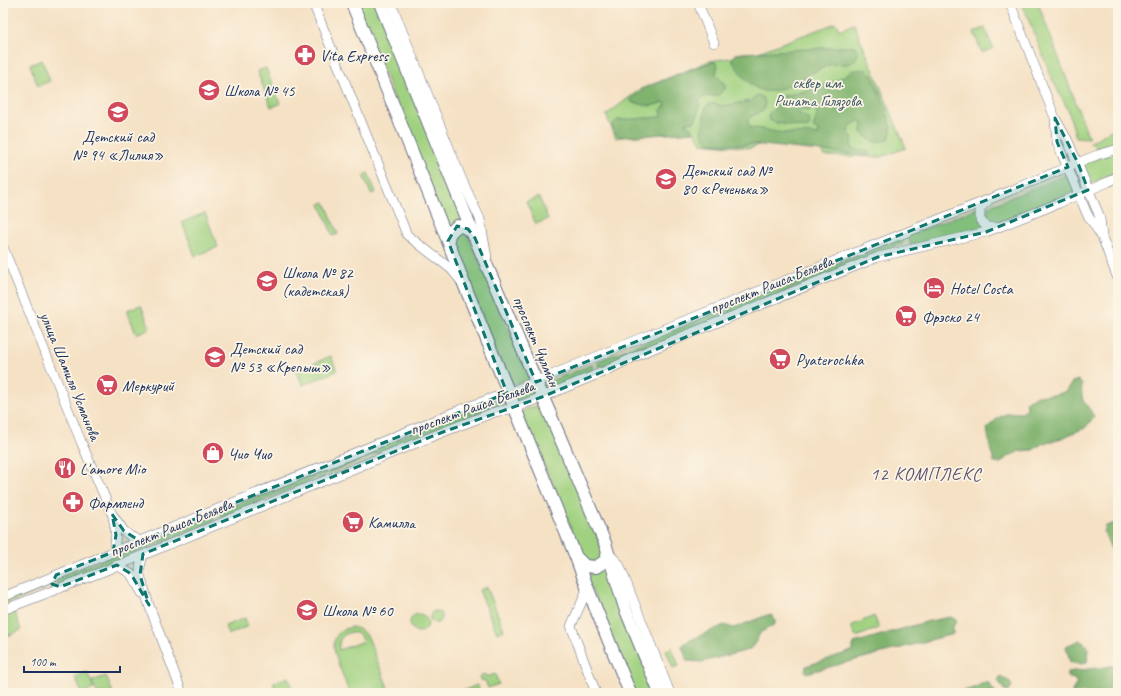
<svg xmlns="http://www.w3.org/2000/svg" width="1121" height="696" font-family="Caveat,sans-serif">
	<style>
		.green { fill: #a0d180; stroke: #5e806f; fill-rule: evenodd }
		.forest { fill: #80b36e; stroke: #4e7166 }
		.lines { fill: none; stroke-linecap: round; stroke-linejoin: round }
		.minor-casing { stroke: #676d82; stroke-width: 10 }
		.major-casing { stroke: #676d82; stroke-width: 14 }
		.minor { stroke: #fff; stroke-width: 9 }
		.major { stroke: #fff; stroke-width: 12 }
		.marked { fill: #0f766e; fill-opacity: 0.2; stroke: #0f766e; stroke-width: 3; stroke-dasharray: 8 5; stroke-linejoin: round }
		.labels { text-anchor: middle; stroke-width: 3.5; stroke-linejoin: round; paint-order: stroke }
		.poi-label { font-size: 16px; fill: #1b2f5e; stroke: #fcf5e5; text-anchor: start }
		.park-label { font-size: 16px; fill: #3c5866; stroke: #fcf5e5 }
		.street-label { font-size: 16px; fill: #1b2f5e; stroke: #fcf5e5 }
		.quarter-label { font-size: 18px; letter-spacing: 1px; fill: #5d5470; stroke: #fcf5e5 }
	</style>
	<rect width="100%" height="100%" fill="#fcf5e5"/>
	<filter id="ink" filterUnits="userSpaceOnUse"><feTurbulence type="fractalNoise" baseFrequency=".025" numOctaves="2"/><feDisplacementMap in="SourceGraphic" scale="8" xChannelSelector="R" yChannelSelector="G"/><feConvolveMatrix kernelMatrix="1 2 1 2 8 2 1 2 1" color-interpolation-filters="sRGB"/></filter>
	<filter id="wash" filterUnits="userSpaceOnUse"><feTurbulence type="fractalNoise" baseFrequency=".012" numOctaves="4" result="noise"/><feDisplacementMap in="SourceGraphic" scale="16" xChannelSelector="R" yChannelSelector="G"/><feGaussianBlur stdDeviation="0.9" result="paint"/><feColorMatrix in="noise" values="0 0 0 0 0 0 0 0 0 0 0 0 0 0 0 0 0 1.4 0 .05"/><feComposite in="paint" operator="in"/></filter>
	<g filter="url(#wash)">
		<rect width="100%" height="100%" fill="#f5e1c4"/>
		<path class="green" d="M 356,3 L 377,3 L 465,221 C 457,219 453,224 447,230 Z
			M 1022,3 L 1038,3 L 1089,138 L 1076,137 L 1068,110 L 1053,81 Z
			M 836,23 L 839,30 L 854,24 L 906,148 L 881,157 L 825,156 L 821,150 L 762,144 L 750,148 L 701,143 L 695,132 L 620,137 L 616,138 L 606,115 L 639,90 L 709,61 L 750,55 Z
			M 985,28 L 993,48 L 982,53 L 974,32 Z
			M 42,60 L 50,81 L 38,86 L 30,65 Z
			M 266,68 L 280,104 L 271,107 L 257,71 Z
			M 1118,126 L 1118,145 L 1107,146 L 1097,149 L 1095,145 L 1089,143 Z
			M 1114,153 L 1118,154 L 1118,170 L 1109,176 L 1089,184 L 1081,164 Z
			M 368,173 L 376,192 L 371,194 L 363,175 Z
			M 1069,174 L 1076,191 L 997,223 L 992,222 L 987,217 L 988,207 Z
			M 539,197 L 548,219 L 536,224 L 526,202 Z
			M 325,202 L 338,234 L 333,236 L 320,204 Z
			M 978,208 L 985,229 L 910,245 L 910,240 L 907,236 Z
			M 205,213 L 218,247 L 195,256 L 182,222 Z
			M 456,231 L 467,234 L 530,379 L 511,386 L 452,241 Z
			M 900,238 L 903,241 L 902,244 L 886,248 L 865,259 L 601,367 L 598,366 L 599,361 Z
			M 141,305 L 150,328 L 136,334 L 127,310 Z
			M 331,356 L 337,371 L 303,385 L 296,371 Z
			M 592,365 L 594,370 L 546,390 L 544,384 Z
			M 534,388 L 536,394 L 517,401 L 514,396 Z
			M 504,397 L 506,402 L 418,436 L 222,517 L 220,512 L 416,431 Z
			M 540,404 L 592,521 L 602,553 L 598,561 L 589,562 L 582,557 L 558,494 L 546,470 L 520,412 Z
			M 211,516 L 214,519 L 213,521 L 58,584 L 55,582 L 55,579 Z
			M 607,564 L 655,693 L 634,693 L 584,571 L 594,573 Z
			M 48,582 L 49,587 L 3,605 L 3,600 Z
			M 487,587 L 504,630 L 497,633 L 479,590 Z
			M430 617a6 6 0 1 1 12 0a6 6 0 1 1-12 0Z
			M 12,612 L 15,613 L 21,630 L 3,638 L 3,615 Z
			M410 623a9 9 0 1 1 18 0a9 9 0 1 1-18 0Z
			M 874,616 L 879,628 L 856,637 L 851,626 Z
			M 245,618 L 248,626 L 228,635 L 225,626 Z
			M 351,627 C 359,628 363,631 368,637 L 390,693 L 383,693 L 383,690 L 376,693 L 349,693 C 346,684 343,675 339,666 C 333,648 328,634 351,627 ZM 351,632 L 359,634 L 364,641 L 339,650 C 338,640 341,635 351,632 Z
			M 672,648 L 679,666 L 673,668 L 666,650 Z
			M 87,672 L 94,689 L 82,693 L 75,677 Z
			M 486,674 L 487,677 L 495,674 L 499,684 L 488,688 L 485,680 L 481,681 L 479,677 Z
			M 106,676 L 113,693 L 97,693 L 92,681 Z
			M 288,677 L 294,693 L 277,693 L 273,683 Z
			M 477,685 L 481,693 L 470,693 L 469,691 L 458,693 Z"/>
		<path class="forest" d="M 854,46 C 857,48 858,49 858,53 C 855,68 839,63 829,65 C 824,67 818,71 812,73 C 800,79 778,94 764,91 C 749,87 740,73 732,60 L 732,58 L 736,54 L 743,53 Z
			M 712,62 L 715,62 L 718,65 L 716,74 L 725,85 L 725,89 C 715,101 709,93 700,99 C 699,107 699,115 694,122 L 685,123 L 693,129 L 693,132 L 620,137 L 613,131 L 612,125 L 615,122 L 618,120 L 659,117 L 662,115 L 661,110 L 666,105 L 664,102 L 651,106 L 634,103 L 631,101 L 632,97 L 640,93 L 643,88 Z
			M 854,70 C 858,70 865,68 869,72 C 876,78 888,114 890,124 C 892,130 891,134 888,139 C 878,145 869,141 862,132 L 863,123 L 860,121 C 854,122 850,126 848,131 L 853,139 C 847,152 859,150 867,150 L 870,153 L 869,156 L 752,144 L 743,145 L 709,143 L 705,139 L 702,133 L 705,109 L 708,105 L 712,103 L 723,106 L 750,101 L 757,95 C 766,97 766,103 763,111 L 750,117 L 748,120 L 748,125 L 750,127 L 782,133 L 812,134 L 819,135 L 818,131 L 813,128 L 817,115 L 816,111 L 814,109 L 807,111 L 799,109 L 796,110 L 798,113 L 809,119 L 810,124 L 808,128 L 777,123 L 769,120 L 768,115 L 776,107 L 783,96 L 805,91 L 817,86 L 832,83 Z
			M 1078,380 L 1082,385 C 1080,406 1088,402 1094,417 L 1085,428 L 1052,442 L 1043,443 L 1033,450 L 1020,451 L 1007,457 L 1001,463 L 994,462 L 990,448 L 987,428 C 1001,415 1004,412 1023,413 L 1027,408 L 1026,402 C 1038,391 1053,398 1064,392 C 1068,390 1070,386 1072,382 Z
			M 1118,522 L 1118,551 L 1111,549 L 1104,532 L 1106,526 Z
			M 767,615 L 773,616 L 775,621 L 775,624 L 760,633 L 756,642 L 749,650 L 701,662 L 687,661 L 682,646 L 688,641 L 724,625 L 734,628 Z
			M 951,617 L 956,620 L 956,623 L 953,626 L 953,634 L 807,673 L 805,670 L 806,666 L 852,651 L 854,643 L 929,621 Z
			M 1080,640 L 1086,645 L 1089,650 L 1087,662 L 1081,664 L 1070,662 L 1066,646 Z
			M 1118,665 L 1118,693 L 1073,693 L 1072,691 L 1077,683 L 1074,679 L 1067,677 L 1067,672 Z
			M 1000,677 L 1009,681 L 1012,686 L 1009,691 L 1004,690 L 998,680 Z
			M 987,681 L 996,693 L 954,693 L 974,688 Z"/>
	</g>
	<g filter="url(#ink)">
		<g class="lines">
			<g class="minor-casing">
				<path id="minor" d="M 313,3 L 407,235 L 451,269 L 460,280
					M 391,3 L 462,180 L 480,219 L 487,257
					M 698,3 L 714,43
					M 1010,3 L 1055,118 L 1068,141 L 1097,210 L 1100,218 L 1102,237
					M 1055,121 L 1057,142 L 1087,214 L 1102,237 L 1118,279
					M 988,201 L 980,208 L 980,220 L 987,227 L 996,227
					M 3,247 L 82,444 L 112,514 L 124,531 L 130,536 L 140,541
					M 113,552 C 117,539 116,530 113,518
					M 609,554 L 619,564 L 670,693
					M 143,555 L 140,567 L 140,575 L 149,605 L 182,693
					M 117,565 L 131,574 L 142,593
					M 587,587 L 584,597 L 571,626 L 596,693
					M 3,597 L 462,409 L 515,390 L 644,337 L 990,199 L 1097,155 L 1118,149
					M 3,610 L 104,571 L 443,432 L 495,412 L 514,408 L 542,397 L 603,372 L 647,351 L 878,257 L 986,232 L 1059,203 L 1108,182 L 1118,176"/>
			</g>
			<g class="major-casing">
				<path id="major" d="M 352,3 L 448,241 L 464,284 L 576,557 L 587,587 L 630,693
					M 380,3 L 475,238 L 605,543 L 625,608 L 660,693
					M 448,241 L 449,234 L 457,226 C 465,226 468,229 473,235
					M 576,557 L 585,566 L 596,567 L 605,561 L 608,553"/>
			</g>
			<use href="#minor" class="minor"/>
			<use href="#major" class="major"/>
		</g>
	</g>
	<path class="marked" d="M 1055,118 L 1078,163 L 1088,190 L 986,232 L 878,257 L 542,397 L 443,432 L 143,554 L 140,575 L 149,605 L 131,574 L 117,565 L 60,587 L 52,584 L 56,575 L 113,552 L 116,535 L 112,514 L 124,531 L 140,541 L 507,393 L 448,241 L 457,226 L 468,229 L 475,238 L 536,382 L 1068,167 L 1057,142 Z"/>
	<defs>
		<g id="pharmacy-disc" transform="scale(1.15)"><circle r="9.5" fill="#d1495b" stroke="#fcf5e5"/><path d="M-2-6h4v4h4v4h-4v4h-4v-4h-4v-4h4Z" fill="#fff"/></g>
		<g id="school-disc" transform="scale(1.15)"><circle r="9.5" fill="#d1495b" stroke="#fcf5e5"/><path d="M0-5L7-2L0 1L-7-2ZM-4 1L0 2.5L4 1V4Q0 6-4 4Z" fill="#fff"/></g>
		<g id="hotel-disc" transform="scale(1.15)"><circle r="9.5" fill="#d1495b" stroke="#fcf5e5"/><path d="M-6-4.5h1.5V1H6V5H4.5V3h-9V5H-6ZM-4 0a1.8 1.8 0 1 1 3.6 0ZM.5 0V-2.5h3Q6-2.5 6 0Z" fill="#fff"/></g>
		<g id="supermarket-disc" transform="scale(1.15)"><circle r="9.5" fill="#d1495b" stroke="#fcf5e5"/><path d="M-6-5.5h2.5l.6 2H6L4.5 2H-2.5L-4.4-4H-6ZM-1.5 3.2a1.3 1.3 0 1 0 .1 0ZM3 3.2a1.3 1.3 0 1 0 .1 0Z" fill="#fff"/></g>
		<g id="shop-disc" transform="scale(1.15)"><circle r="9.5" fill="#d1495b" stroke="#fcf5e5"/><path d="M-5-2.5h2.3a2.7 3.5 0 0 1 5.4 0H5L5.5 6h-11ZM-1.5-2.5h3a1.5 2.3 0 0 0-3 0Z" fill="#fff"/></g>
		<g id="restaurant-disc" transform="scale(1.15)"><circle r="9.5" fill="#d1495b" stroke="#fcf5e5"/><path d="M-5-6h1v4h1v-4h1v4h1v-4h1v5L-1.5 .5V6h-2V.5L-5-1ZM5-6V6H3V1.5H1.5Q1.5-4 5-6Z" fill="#fff"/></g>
	</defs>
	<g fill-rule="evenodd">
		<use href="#pharmacy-disc" x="305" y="55"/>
		<use href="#school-disc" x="209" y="90"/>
		<use href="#school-disc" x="118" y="112"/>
		<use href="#school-disc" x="666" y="179"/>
		<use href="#school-disc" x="267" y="281"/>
		<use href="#hotel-disc" x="934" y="288"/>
		<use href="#supermarket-disc" x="906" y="316"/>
		<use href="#school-disc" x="215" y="357"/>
		<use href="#supermarket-disc" x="780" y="359"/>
		<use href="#supermarket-disc" x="107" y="385"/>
		<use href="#shop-disc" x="213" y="453"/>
		<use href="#restaurant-disc" x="65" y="468"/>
		<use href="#pharmacy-disc" x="73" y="502"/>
		<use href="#supermarket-disc" x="353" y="522"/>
		<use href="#school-disc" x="307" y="610"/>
	</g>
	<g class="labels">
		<g class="poi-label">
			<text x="320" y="61">Vita Express</text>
			<text x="224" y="96">Школа № 45</text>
			<text x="118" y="142" text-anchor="middle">Детский сад<tspan x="118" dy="18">№ 94 «Лилия»</tspan></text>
			<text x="682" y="176">Детский сад №<tspan x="682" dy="18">80 «Реченька»</tspan></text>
			<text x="282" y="278">Школа № 82<tspan x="282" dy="18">(кадетская)</tspan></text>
			<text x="950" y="294">Hotel Costa</text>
			<text x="922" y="322">Фрэско 24</text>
			<text x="230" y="354">Детский сад<tspan x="230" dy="18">№ 53 «Крепыш»</tspan></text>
			<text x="796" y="365">Pyaterochka</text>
			<text x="122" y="391">Меркурий</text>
			<text x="228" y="459">Чио Чио</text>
			<text x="80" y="474">L'amore Mio</text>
			<text x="88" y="508">Фармленд</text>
			<text x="368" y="528">Камилла</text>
			<text x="322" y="616">Школа № 60</text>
		</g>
		<g class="park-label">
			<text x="818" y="88">сквер им.<tspan x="818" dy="18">Рината Гилязова</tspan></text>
		</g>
		<g class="street-label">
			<text transform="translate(771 284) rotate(-22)" y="6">проспект Раиса Беляева</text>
			<text transform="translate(537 341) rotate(67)" y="6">проспект Чулман</text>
			<text transform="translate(71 376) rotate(68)" y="6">улица Шамиля Усманова</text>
			<text transform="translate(472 407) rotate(-20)" y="6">проспект Раиса Беляева</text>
			<text transform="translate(171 527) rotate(-22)" y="6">проспект Раиса Беляева</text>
		</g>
		<g class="quarter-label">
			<text x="926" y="480">12 КОМПЛЕКС</text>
		</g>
	</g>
	<rect width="1121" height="696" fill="none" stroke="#fcf5e5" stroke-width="16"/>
	<path d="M24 666v6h96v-6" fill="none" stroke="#1b2f5e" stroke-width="2"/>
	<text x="30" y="666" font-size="12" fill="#1b2f5e" stroke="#fcf5e5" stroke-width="3" paint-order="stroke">100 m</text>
</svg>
